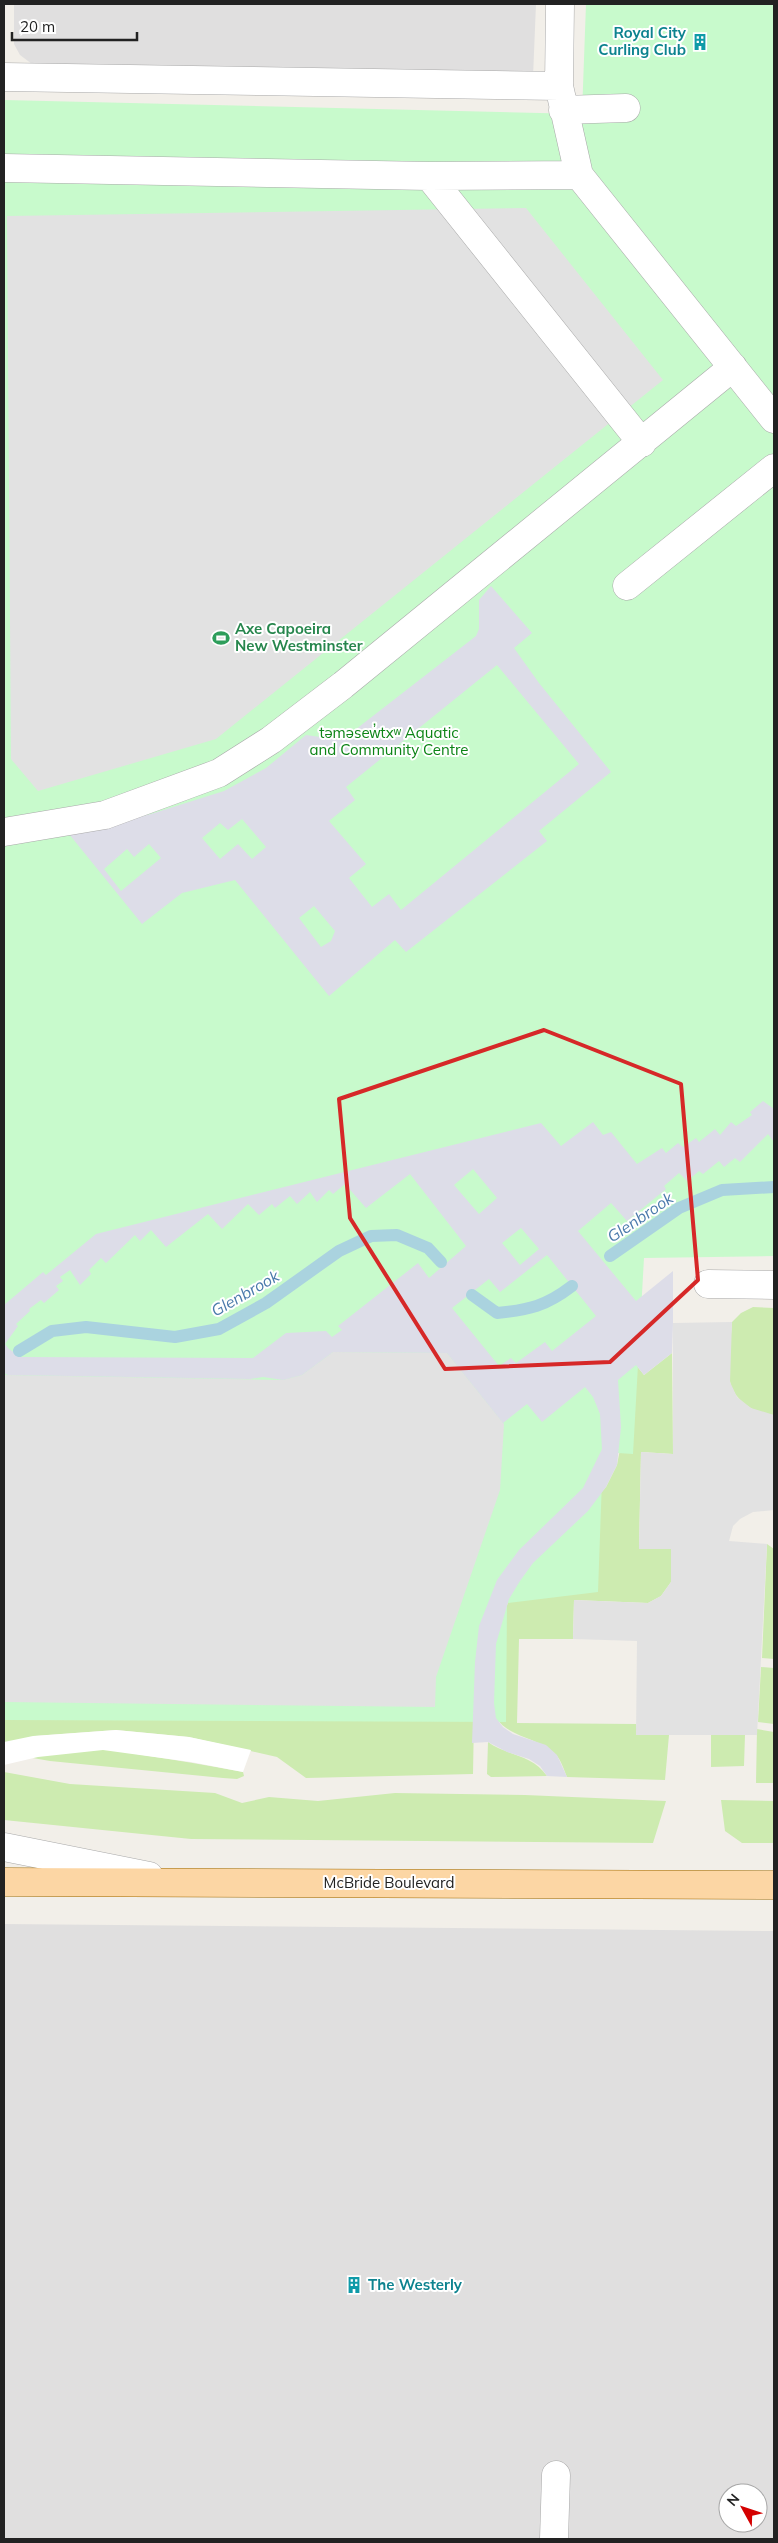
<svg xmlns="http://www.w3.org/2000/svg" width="778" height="2543" font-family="Mulish,sans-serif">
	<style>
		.residential { fill: #e0dfdf; fill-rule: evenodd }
		.grass { fill: #cdebb0 }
		.park { fill: #c8facc }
		.parking { fill: #e2e2e2 }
		.plaza { fill: #dddde8; fill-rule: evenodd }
		.pier { fill: #fff }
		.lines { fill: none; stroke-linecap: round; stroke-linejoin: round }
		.stream { stroke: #aad3df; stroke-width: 12 }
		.minor-casing { stroke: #a9a9a9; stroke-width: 29 }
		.major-casing { stroke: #a06b00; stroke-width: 29 }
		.minor { stroke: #fff; stroke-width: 28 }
		.major { stroke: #fcd6a4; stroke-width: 28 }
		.marked { fill: none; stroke: #d62828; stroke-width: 4; stroke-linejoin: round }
		.labels { text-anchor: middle; stroke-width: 4; stroke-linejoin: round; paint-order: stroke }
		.culture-label { font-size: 15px; font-weight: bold; fill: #0d838f; stroke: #fff; text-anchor: end }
		.leisure-label { font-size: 15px; font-weight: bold; fill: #27864d; stroke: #fff; text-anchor: start }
		.park-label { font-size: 15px; fill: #0c8416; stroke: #fff }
		.street-label { font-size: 15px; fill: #222; stroke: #fff }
		.water-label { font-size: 16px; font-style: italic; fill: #4a7aab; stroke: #fff }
	</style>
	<rect width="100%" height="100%" fill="#f2efe9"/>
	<path class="residential" d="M 14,4 L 536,4 L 533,77 L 32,64 L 20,55 L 14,44 Z
		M 4,1924 L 774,1931 L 774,2539 L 4,2539 ZM 728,2493 L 758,2493 L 758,2523 L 728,2523 Z"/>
	<path class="grass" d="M 753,1307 L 774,1308 L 774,1415 C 756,1415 733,1400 730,1381 C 727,1365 731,1339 732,1322 L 741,1313 Z
		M 672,1353 L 673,1454 L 641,1452 L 639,1548 L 671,1549 L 671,1582 L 661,1596 L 648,1603 L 574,1600 L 573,1639 L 519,1639 L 517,1723 L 636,1724 L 637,1735 L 669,1735 L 665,1780 L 567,1777 C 564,1770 561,1760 556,1755 C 539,1737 511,1739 496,1718 L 502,1621 L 509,1599 L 606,1487 L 617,1465 L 636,1365 L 644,1375 Z
		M 767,1544 L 774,1549 L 774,1659 L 762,1658 Z
		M 519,1550 L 475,1662 L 473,1774 L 306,1778 L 277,1757 L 189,1737 L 116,1730 L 35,1736 C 105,1750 174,1759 243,1772 L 244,1776 L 237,1779 L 223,1778 L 50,1761 L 4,1753 L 4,1702 Z
		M 761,1667 L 774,1668 L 774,1724 L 758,1722 Z
		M 757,1729 L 774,1732 L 774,1783 L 756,1783 Z
		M 711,1735 L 745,1735 L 744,1766 L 711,1767 Z
		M 488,1742 C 507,1756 532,1754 547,1776 L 491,1777 L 487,1774 Z
		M 4,1772 L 70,1784 L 215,1793 L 242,1803 L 269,1797 L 318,1801 L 395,1793 L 525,1795 L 666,1801 L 653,1843 L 191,1839 L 4,1820 Z
		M 721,1800 L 774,1801 L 774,1843 L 742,1843 L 725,1831 Z"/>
	<path class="park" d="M 586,4 L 774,4 L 774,1256 L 644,1258 L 633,1454 L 603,1452 L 598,1592 L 507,1603 L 506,1722 L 4,1720 L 4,100 L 582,114 Z"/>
	<path class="parking" d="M 526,208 L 663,380 L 216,739 L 38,791 L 11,759 L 7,216 Z
		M 732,1322 L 730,1382 L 737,1397 L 751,1408 L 774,1415 L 774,1510 L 753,1512 L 740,1519 L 733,1526 L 729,1541 L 767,1544 L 757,1735 L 636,1735 L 637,1641 L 573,1639 L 574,1600 L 648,1603 L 661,1596 L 671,1582 L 671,1549 L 639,1549 L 641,1452 L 673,1454 L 673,1323 Z
		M 333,1352 L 447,1353 L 504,1424 L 500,1490 L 436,1677 L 435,1707 L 4,1702 L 4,1375 L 283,1380 L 302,1375 Z"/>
	<path class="plaza" d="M 491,586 L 532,633 L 514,648 L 539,683 L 611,772 L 539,831 L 547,841 L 406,952 L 395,940 L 329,996 L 235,880 L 182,893 L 142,924 L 69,834 L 151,814 L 224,791 L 266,768 L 306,735 L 342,740 L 476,636 L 479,629 L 479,600 ZM 497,665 L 579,764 L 401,910 L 389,894 L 372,907 L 349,878 L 366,864 L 329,821 L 355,800 L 346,787 ZM 242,819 L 266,847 L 252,859 L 238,844 L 220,859 L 202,838 L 220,823 L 228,830 ZM 149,844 L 161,858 L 121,891 L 104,869 L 127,849 L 134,857 ZM 314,906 L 335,931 L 331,941 L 321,947 L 299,918 Z
		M 763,1101 L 774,1109 L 774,1142 L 768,1134 L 740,1162 L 735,1158 L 724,1167 L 719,1161 L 703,1174 L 699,1171 L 687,1181 L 679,1173 L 664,1186 L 666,1189 L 627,1221 L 611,1203 L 578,1231 L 636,1301 L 673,1271 L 673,1323 L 672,1353 L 644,1375 L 636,1365 L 618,1380 L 621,1427 L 617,1465 L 606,1487 L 588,1511 L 533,1563 L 520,1581 L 509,1599 L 496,1644 L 494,1703 L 496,1718 L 503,1727 L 513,1734 L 546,1745 L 557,1755 L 567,1777 L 547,1776 L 540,1766 L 529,1759 L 507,1752 L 488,1742 L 472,1743 L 475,1662 L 479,1626 L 497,1580 L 519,1550 L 583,1488 L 602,1449 L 600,1414 L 593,1397 L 585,1387 L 542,1422 L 527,1404 L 503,1423 L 447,1353 L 333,1352 L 302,1375 L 283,1380 L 263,1377 L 250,1379 L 8,1375 L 4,1373 L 4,1305 L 43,1272 L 46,1275 L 96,1234 L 541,1123 L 561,1146 L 593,1122 L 603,1135 L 611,1132 L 637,1164 L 662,1148 L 666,1153 L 678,1143 L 683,1147 L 696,1138 L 699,1142 L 715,1129 L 720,1135 L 731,1122 L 736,1126 L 752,1115 L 750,1112 ZM 473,1169 L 497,1198 L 479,1214 L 454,1185 ZM 410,1174 L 466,1246 L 429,1278 L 418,1263 L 338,1326 L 342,1330 L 332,1337 L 326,1331 L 286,1333 L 253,1358 L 21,1357 L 9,1349 L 5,1344 L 18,1326 L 16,1324 L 30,1311 L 29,1309 L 41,1300 L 44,1303 L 59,1290 L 56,1286 L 63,1281 L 60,1277 L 70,1270 L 80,1285 L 91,1274 L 89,1270 L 101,1258 L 106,1263 L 135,1235 L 140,1241 L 151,1230 L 166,1247 L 208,1214 L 222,1229 L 248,1204 L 259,1215 L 272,1204 L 275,1208 L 290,1196 L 297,1204 L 310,1192 L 317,1202 L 329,1190 L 333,1194 L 345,1184 L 366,1208 ZM 521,1228 L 539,1249 L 520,1265 L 502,1243 ZM 547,1255 L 596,1316 L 552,1351 L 545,1342 L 516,1363 L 511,1358 L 499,1366 L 452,1308 L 489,1279 L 500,1292 Z"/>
	<path class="pier" d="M 116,1730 L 189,1737 L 251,1750 L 243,1772 L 191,1762 L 103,1750 L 38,1757 L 4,1765 L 4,1742 L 33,1736 Z"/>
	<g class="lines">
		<path class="stream" d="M 610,1256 L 679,1208 L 722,1190 L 774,1187
			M 472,1295 L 497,1313 C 529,1310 546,1306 572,1286
			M 19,1351 L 52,1331 L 86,1327 L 175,1337 L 219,1329 L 266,1303 L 339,1251 L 371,1236 L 397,1235 L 428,1248 L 441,1262"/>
		<g class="minor-casing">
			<path id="minor" d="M 4,77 L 559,86 L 579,175 L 774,419
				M 559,86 L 560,4
				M 563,110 L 626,108
				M 4,168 L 429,176 L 579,175
				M 429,176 L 642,443
				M 627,586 L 774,468
				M 4,832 L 105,815 L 219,773 L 271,740 L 343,685 L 733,367
				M 708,1284 L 774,1285
				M 4,1847 L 149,1876
				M 554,2539 L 556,2475"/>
		</g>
		<g class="major-casing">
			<path id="major" d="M 4,1882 L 774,1885"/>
		</g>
		<use href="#minor" class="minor"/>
		<use href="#major" class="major"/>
	</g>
	<path class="marked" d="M 544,1030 L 681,1084 L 698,1280 L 610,1362 L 445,1369 L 350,1218 L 339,1099 Z"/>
	<defs>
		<g id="building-bare" transform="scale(1.35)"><path d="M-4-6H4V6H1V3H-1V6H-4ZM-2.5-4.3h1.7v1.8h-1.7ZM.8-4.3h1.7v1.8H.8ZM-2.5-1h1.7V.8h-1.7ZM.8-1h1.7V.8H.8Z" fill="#0f9aa8" stroke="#fff" stroke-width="2.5" paint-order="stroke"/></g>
		<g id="stadium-bare" transform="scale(1.35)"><path d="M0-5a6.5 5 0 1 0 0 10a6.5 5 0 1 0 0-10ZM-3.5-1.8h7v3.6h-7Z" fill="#2e9e5b" stroke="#fff" stroke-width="2.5" paint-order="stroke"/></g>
	</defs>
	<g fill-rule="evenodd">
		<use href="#building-bare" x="700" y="42"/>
		<use href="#stadium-bare" x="221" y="638"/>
		<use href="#building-bare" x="354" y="2285"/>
	</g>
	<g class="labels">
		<g class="culture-label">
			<text x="686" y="38">Royal City<tspan x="686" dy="17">Curling Club</tspan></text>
			<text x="368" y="2290" text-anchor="start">The Westerly</text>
		</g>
		<g class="leisure-label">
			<text x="235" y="634">Axe Capoeira<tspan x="235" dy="17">New Westminster</tspan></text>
		</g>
		<g class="park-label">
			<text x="389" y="738">təməsew̓txʷ Aquatic<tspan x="389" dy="17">and Community Centre</tspan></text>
		</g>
		<g class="street-label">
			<text x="389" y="1888">McBride Boulevard</text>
		</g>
		<g class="water-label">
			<text transform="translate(640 1217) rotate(-34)" y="6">Glenbrook</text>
			<text transform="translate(245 1293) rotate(-30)" y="6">Glenbrook</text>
		</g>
	</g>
	<rect width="778" height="2543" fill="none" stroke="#222222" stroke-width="10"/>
	<g transform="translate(743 2508) rotate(310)"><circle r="24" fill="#ffffff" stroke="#a7a7a7"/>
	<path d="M0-4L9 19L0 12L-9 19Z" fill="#d40000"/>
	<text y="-8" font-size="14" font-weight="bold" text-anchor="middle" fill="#222222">N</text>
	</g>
	<path d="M12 32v8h125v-8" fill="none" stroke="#222222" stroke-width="2.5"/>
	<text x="20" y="32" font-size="15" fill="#222222" stroke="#ffffff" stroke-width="4" paint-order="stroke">20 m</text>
</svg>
